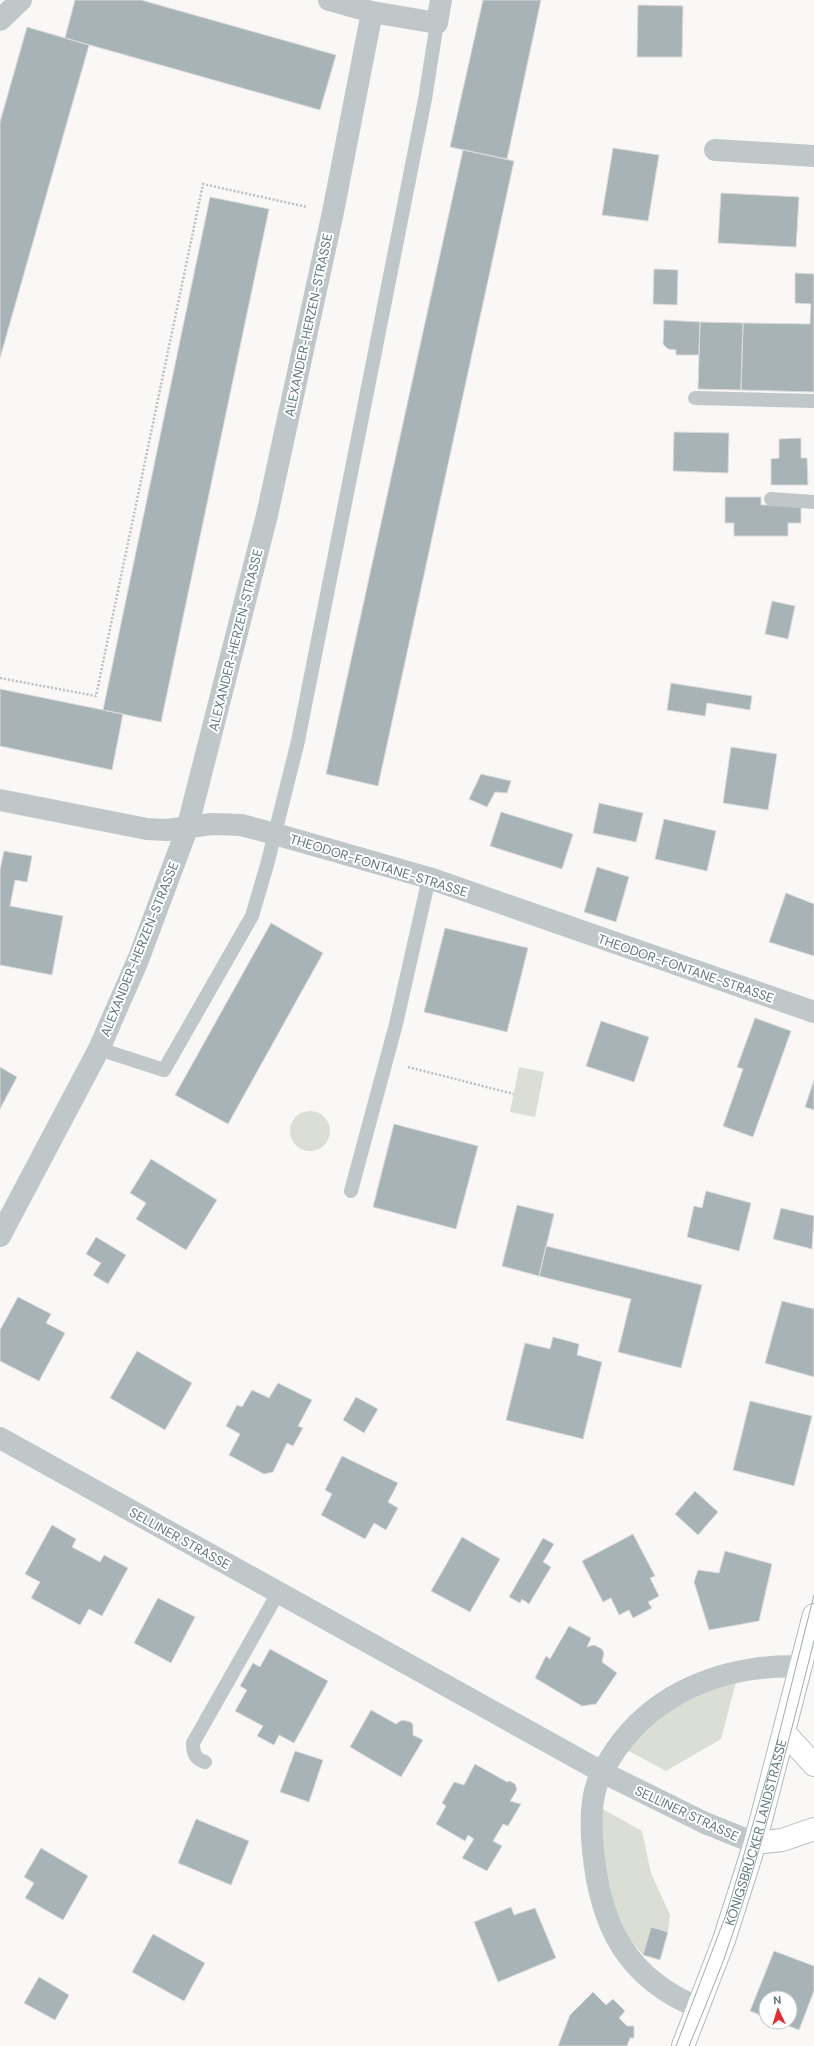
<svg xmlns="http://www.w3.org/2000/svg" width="814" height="2046" font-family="'DM Sans',sans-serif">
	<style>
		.green { fill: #daded5 }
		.building { fill: #a7b3b6; stroke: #dbdad9 }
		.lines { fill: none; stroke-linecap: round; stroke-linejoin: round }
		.secondary-casing { stroke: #b2bbbd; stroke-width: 24 }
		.path { stroke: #babfc1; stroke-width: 2.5; stroke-dasharray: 2 2; stroke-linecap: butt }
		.service { stroke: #c0c7c9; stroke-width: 14 }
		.minor { stroke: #c0c7c9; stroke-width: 22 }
		.secondary { stroke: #fff; stroke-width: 22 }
		.tram { stroke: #9faaad; stroke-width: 1 }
		.labels { text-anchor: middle; stroke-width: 4; stroke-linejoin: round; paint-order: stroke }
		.street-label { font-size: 13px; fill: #5f767b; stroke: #fff }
	</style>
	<rect width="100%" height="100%" fill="#f9f8f6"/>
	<path class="green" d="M 519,1067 L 544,1072 L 535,1117 L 510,1112 Z
		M290 1131a20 20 0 1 1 40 0a20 20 0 1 1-40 0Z
		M 736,1682 L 721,1739 L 666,1771 L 627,1750 L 650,1722 L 685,1697 Z
		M 601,1808 L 642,1831 L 651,1873 L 670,1915 L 668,1932 L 651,1927 L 643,1955 L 618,1926 L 603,1888 Z"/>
	<path class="building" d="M 75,0 L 141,0 L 336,55 L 320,110 L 65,38 Z
		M 483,0 L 541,0 L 507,159 L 450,147 Z
		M 638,5 L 683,6 L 682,57 L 637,57 Z
		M 27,27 L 89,45 L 0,358 L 0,122 Z
		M 613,148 L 659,155 L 648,221 L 602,215 Z
		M 463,150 L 514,161 L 378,786 L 326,774 Z
		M 721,193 L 799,197 L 796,247 L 718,243 Z
		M 210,197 L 269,209 L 161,722 L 103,710 Z
		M 654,269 L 678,270 L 677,305 L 653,304 Z
		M 795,273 L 814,274 L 814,392 L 741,390 L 743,323 L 810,324 L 811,304 L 795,303 Z
		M 664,320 L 700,322 L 699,355 L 676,355 L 676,350 L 668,349 L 663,344 Z
		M 700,322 L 743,323 L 741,390 L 698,389 Z
		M 674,432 L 729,433 L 728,473 L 673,471 Z
		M 801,438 L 801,458 L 807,458 L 808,485 L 771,485 L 771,459 L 779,458 L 779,439 Z
		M 725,497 L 761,497 L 761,505 L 801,505 L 801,523 L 788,523 L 788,536 L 734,536 L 734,523 L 725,523 Z
		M 772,601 L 795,606 L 788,639 L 765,634 Z
		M 671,683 L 752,696 L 750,710 L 707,703 L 705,716 L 667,710 Z
		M 0,689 L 123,714 L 112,770 L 0,746 Z
		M 731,747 L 777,754 L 768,810 L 723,803 Z
		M 481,774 L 511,781 L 507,793 L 495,792 L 487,807 L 469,799 Z
		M 599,803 L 643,813 L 636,842 L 593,833 Z
		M 501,812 L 573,834 L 562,869 L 490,846 Z
		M 664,819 L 716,831 L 707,871 L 655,859 Z
		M 4,851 L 32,856 L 27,882 L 15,880 L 10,906 L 63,916 L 52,975 L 0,965 L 0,870 Z
		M 597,867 L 629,877 L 616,922 L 584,912 Z
		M 786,893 L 814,904 L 814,956 L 769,942 Z
		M 271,923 L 323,953 L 228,1124 L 175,1095 Z
		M 445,928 L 528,948 L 507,1032 L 424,1012 Z
		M 755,1018 L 791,1031 L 753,1137 L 723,1126 L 743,1069 L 737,1067 Z
		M 601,1021 L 649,1037 L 634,1082 L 586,1066 Z
		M 0,1067 L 17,1077 L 0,1109 Z
		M 814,1080 L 814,1110 L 805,1107 Z
		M 394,1124 L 478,1146 L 456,1229 L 373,1207 Z
		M 151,1159 L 217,1200 L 186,1250 L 136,1219 L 146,1203 L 130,1193 Z
		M 706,1191 L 751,1203 L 739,1251 L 687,1237 L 694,1206 L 702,1208 Z
		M 517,1205 L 554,1214 L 539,1276 L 502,1266 Z
		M 781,1208 L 814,1216 L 812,1249 L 773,1239 Z
		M 96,1237 L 126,1255 L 108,1284 L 93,1275 L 101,1263 L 86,1254 Z
		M 546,1246 L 702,1285 L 681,1368 L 618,1352 L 631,1299 L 539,1276 Z
		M 18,1297 L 51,1314 L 46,1323 L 65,1333 L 39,1381 L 0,1361 L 0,1330 Z
		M 782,1301 L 814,1309 L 814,1377 L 765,1363 Z
		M 553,1337 L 579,1344 L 577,1355 L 602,1362 L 583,1439 L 506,1420 L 525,1343 L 550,1349 Z
		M 137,1351 L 192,1383 L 165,1430 L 110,1398 Z
		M 278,1383 L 312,1400 L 298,1426 L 303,1428 L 293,1446 L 287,1443 L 273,1472 L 264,1474 L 229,1455 L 240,1434 L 226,1426 L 237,1405 L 242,1407 L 252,1390 L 269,1398 Z
		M 356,1397 L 378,1409 L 364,1433 L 343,1420 Z
		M 750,1401 L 812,1416 L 794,1486 L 733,1470 Z
		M 342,1456 L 398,1483 L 388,1502 L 398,1508 L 386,1530 L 374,1523 L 365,1539 L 321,1515 L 332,1494 L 325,1490 Z
		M 695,1491 L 718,1512 L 698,1535 L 675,1514 Z
		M 52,1525 L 76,1539 L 72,1547 L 100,1562 L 104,1555 L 128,1568 L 102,1616 L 89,1609 L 80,1625 L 31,1598 L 40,1582 L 25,1574 Z
		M 633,1534 L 655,1576 L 650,1578 L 659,1596 L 648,1602 L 652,1608 L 633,1618 L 629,1610 L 619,1615 L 611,1598 L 603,1602 L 582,1561 Z
		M 462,1537 L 500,1559 L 470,1612 L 431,1591 Z
		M 543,1538 L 554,1544 L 543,1562 L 551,1567 L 529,1604 L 522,1599 L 520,1603 L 509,1597 Z
		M 725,1551 L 772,1564 L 759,1621 L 709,1630 L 694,1582 L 698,1570 L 719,1573 Z
		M 158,1598 L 195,1617 L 171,1663 L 134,1643 Z
		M 569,1626 L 591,1638 L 587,1647 L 594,1645 L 602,1649 L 604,1653 L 602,1662 L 617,1673 L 596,1704 L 582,1706 L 535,1678 L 546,1656 L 550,1659 Z
		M 270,1649 L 328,1681 L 294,1743 L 279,1735 L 274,1745 L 257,1736 L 263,1726 L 235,1711 L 247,1690 L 240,1686 L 253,1663 L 260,1667 Z
		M 371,1710 L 396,1724 L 402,1720 L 411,1722 L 413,1725 L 413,1735 L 423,1740 L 401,1777 L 350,1747 Z
		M 295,1751 L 323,1760 L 309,1802 L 280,1792 Z
		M 475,1764 L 507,1782 L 510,1781 L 515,1784 L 517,1790 L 510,1801 L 521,1804 L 508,1826 L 503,1824 L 493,1841 L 502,1846 L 487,1871 L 462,1858 L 474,1839 L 468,1835 L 465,1841 L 436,1824 L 446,1806 L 442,1803 L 454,1782 L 464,1785 Z
		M 196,1819 L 249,1841 L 231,1885 L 178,1863 Z
		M 41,1848 L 88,1876 L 63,1920 L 25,1898 L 34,1883 L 24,1877 Z
		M 511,1907 L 514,1915 L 535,1908 L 556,1958 L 498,1982 L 474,1922 Z
		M 651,1927 L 668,1932 L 660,1960 L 643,1955 Z
		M 153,1934 L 205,1963 L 184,2001 L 132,1972 Z
		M 774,1951 L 814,1966 L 814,1991 L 799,2030 L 779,2022 L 790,2022 L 790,1998 L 766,1998 L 766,2017 L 750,2011 Z
		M 39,1977 L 69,1995 L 55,2020 L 24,2003 Z
		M 593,1992 L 606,2005 L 613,1999 L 625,2011 L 619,2018 L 627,2026 L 634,2026 L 634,2038 L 630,2038 L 627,2046 L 558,2046 L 570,2015 Z"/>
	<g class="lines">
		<g class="secondary-casing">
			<g id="secondary">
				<path d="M 785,1733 L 814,1765"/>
				<path d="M 755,1843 L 782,1840 L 814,1829"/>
				<path id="s1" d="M 683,2046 L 724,1940 L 755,1843 L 814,1615"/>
			</g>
		</g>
		<path class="path" d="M 0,678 L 96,696 L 203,184 L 307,207
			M 408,1067 L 514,1094"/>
		<path class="service" d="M 695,398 L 814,401
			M 771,499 L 814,502
			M 99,1049 L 164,1070 L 252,916 L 267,865 L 298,741 L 425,99 L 437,23
			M 351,1191 L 396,1024 L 429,878
			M 205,1762 C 195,1759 193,1753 193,1743 L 278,1593"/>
		<path class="minor" d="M 329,0 L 372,12
			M 0,20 L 21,0
			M 715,150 L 814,156
			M 0,800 L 147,829 L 167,830 L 212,824 L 241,825 L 275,834 L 429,878 L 814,1012
			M 0,1236 L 99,1049 L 138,960 L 187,829 L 267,515 L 333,212 L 372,12 L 437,23 L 441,0
			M 0,1438 L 602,1772 L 705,1823 L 755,1843
			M 699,2008 C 626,1978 600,1925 593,1850 C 591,1829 590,1803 597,1784 C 600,1774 606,1766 611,1757 C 643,1706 694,1678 753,1669 C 769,1667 784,1665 801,1667"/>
		<use href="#secondary" class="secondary"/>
		<path class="tram" d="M 676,2046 L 727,1912 L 777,1742 L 814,1595
			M 689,2046 C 701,2017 713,1988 724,1959 C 761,1855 787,1747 814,1641"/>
	</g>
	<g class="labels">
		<g class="street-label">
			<text transform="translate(308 325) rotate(-78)" y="5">ALEXANDER-HERZEN-STRASSE</text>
			<text transform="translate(235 640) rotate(-76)" y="5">ALEXANDER-HERZEN-STRASSE</text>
			<text transform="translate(379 865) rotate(17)" y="5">THEODOR-FONTANE-STRASSE</text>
			<text transform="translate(139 949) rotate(-68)" y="5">ALEXANDER-HERZEN-STRASSE</text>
			<text transform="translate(686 968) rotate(19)" y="5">THEODOR-FONTANE-STRASSE</text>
			<text transform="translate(180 1538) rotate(29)" y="5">SELLINER STRASSE</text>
			<text transform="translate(687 1813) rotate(25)" y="5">SELLINER STRASSE</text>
			<text dy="5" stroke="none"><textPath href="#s1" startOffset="226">KÖNIGSBRÜCKER LANDSTRASSE</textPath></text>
		</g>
	</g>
	<g transform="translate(778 2010) rotate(356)"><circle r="19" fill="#ffffff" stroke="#bfc8ca"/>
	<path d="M0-3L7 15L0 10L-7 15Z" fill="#e02f33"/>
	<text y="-6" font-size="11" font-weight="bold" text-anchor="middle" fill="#5f767b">N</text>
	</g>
</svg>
